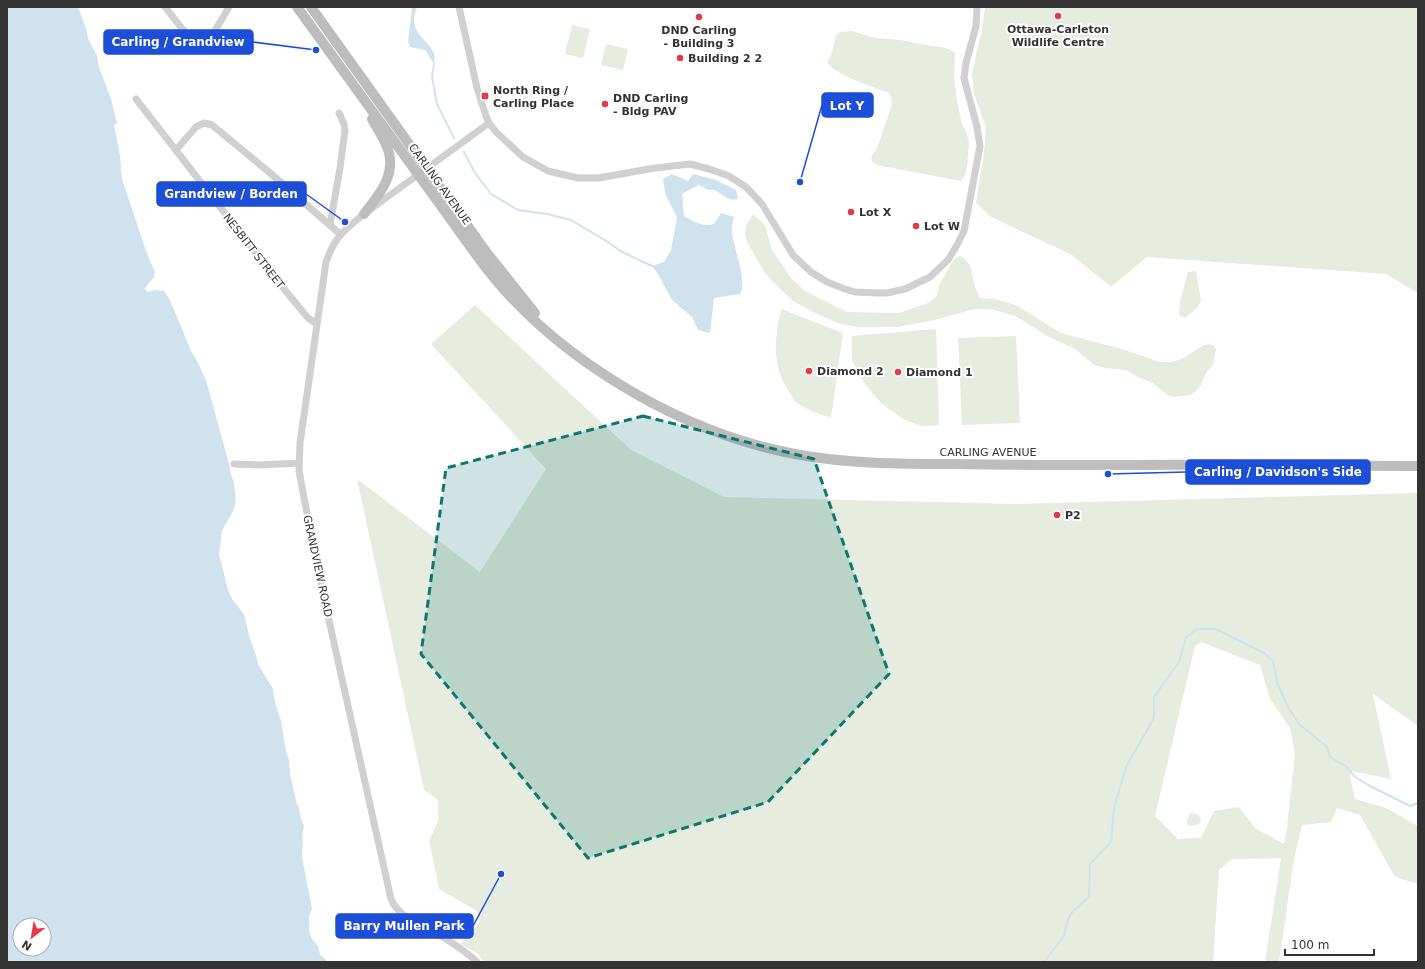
<svg xmlns="http://www.w3.org/2000/svg" width="1425" height="969" font-family="'DejaVu Sans',sans-serif">
	<style>
		.green { fill: #e6ecdf; fill-rule: evenodd }
		.water { fill: #cfe2ee; fill-rule: evenodd }
		.lines { fill: none; stroke-linecap: round; stroke-linejoin: round }
		.stream { stroke: #cfe2ee; stroke-width: 2 }
		.street { stroke: #d0d0d0; stroke-width: 7 }
		.secondary { stroke: #bdbdbd; stroke-width: 10 }
		.marked { fill: #0f766e; fill-opacity: 0.2; stroke: #0f766e; stroke-width: 3; stroke-dasharray: 8 5; stroke-linejoin: round }
		.poi-dot { fill: #e63946; stroke: #fff; stroke-width: 1.5 }
		.labels { text-anchor: middle; stroke-width: 4; stroke-linejoin: round; paint-order: stroke }
		.poi-label { font-size: 11px; font-weight: bold; fill: #333; stroke: #fff; text-anchor: start }
		.street-label { font-size: 11px; fill: #333; stroke: #fff }
		.leader { fill: none; stroke: #1d4ed8; stroke-width: 1.5 }
		.callout-dot { fill: #1d4ed8; stroke: #fff; stroke-width: 1.5 }
		.callout { fill: #1d4ed8; stroke: #1d4ed8; stroke-width: 1.5 }
		.callout-label { font-size: 12px; text-anchor: middle; font-weight: bold; fill: #fff }
	</style>
	<rect width="100%" height="100%" fill="#fff"/>
	<path class="green" d="M 985,7 L 1418,7 L 1418,293 L 1386,274 L 1147,257 L 1111,287 L 1072,255 L 991,217 L 976,203 L 984,153 L 986,127 L 974,94 L 972,73 L 982,30 Z
		M 572,25 L 590,29 L 583,58 L 565,54 Z
		M 852,31 L 875,38 L 901,40 L 932,46 L 941,47 L 949,49 L 955,53 L 954,76 L 957,101 L 962,124 L 966,131 L 969,142 L 967,167 L 965,175 L 961,181 L 882,166 C 876,165 872,164 871,157 L 877,148 L 892,105 L 891,97 L 889,93 C 874,87 834,75 827,62 L 831,56 L 836,35 L 840,32 Z
		M 606,44 L 628,49 L 623,70 L 601,65 Z
		M 753,214 L 765,225 L 772,250 L 791,278 L 805,291 L 847,312 L 899,313 L 928,303 L 937,296 L 939,285 L 955,258 L 960,256 C 971,261 972,272 974,283 C 975,288 978,293 980,298 L 995,299 L 1016,305 L 1061,333 L 1122,349 L 1160,362 L 1171,362 L 1182,359 L 1204,345 L 1209,344 L 1213,345 L 1216,349 L 1213,365 L 1206,373 L 1201,385 L 1196,391 L 1190,395 L 1175,397 L 1167,395 L 1153,383 L 1138,377 L 1126,370 L 1105,368 L 1094,365 L 1075,349 L 1051,338 L 1015,316 L 991,309 L 974,309 L 935,320 L 897,327 L 859,327 L 840,324 L 813,312 L 793,301 L 772,281 L 765,273 L 748,244 L 745,236 L 746,226 Z
		M 1196,271 L 1201,300 L 1198,307 L 1185,318 L 1179,315 L 1180,301 L 1188,272 Z
		M 475,305 L 631,450 L 724,497 L 1016,504 L 1418,493 L 1418,726 L 1373,694 L 1391,779 L 1352,771 L 1350,775 L 1355,799 L 1386,808 L 1418,826 L 1418,884 L 1395,877 L 1360,815 L 1337,808 L 1331,822 L 1302,825 L 1294,859 L 1279,962 L 1265,962 L 1281,858 L 1232,859 L 1219,870 L 1213,962 L 484,962 L 478,954 L 461,944 L 479,923 L 477,911 L 439,889 L 429,841 L 438,821 L 438,800 L 424,790 L 357,479 L 480,572 L 546,469 L 431,344 ZM 1201,642 L 1260,665 L 1270,699 L 1290,728 L 1295,754 L 1287,827 L 1284,844 L 1255,828 L 1239,807 L 1214,811 L 1201,838 L 1178,839 L 1155,816 L 1195,646 Z
		M 781,309 L 843,333 L 831,418 C 819,414 807,410 797,403 C 793,400 791,394 788,390 C 771,364 775,337 781,309 Z
		M 936,329 L 939,425 L 922,426 L 903,419 L 881,403 L 865,384 L 852,360 L 852,336 Z
		M 1016,336 L 1020,423 L 962,425 L 958,338 Z
		M 1190,813 L 1197,814 L 1201,818 L 1200,823 L 1195,826 L 1187,825 L 1187,820 Z"/>
	<path class="water" d="M 7,7 L 78,7 L 86,28 L 88,38 L 97,56 L 99,67 L 111,99 L 117,123 L 114,125 L 120,155 L 121,170 L 122,179 L 146,251 L 155,272 L 154,277 L 145,288 L 147,292 L 155,290 L 164,291 L 170,300 L 192,353 L 198,363 L 206,380 L 229,464 L 231,474 L 234,482 L 236,502 L 233,511 L 222,531 L 219,554 L 228,590 L 232,599 L 244,614 L 249,636 L 256,655 L 258,664 L 273,689 L 275,703 L 281,721 L 286,751 L 289,760 L 290,774 L 297,805 L 298,805 L 301,818 L 304,826 L 302,835 L 303,840 L 302,857 L 312,909 L 309,917 L 309,930 L 312,939 L 318,946 L 320,954 L 328,962 L 7,962 ZM 20,925 L 44,925 L 44,949 L 20,949 Z
		M 412,7 L 417,7 C 416,11 414,15 414,19 C 413,34 431,43 434,54 C 435,57 434,61 434,64 L 425,50 L 410,47 L 408,42 Z
		M 672,174 L 688,181 L 693,174 L 716,180 L 736,190 L 738,199 L 733,200 L 727,198 L 715,190 L 708,190 L 699,185 L 682,194 L 684,216 C 694,222 703,227 714,224 L 721,213 L 734,217 C 733,221 731,227 732,232 C 733,247 748,281 740,294 L 714,298 L 710,333 L 698,330 L 692,317 L 672,300 L 658,274 L 652,266 L 664,262 L 671,250 L 677,218 L 665,193 L 663,179 Z"/>
	<g class="lines">
		<path class="stream" d="M 434,64 L 432,77 L 437,104 L 454,138
			M 464,152 L 475,173 L 491,194 L 518,210 L 547,214 L 571,220 L 608,242 L 622,252 L 652,266
			M 1044,962 L 1064,936 L 1068,919 L 1073,911 L 1089,897 L 1090,864 L 1111,842 L 1114,807 L 1127,765 L 1154,718 L 1154,697 L 1179,662 L 1186,637 L 1197,629 L 1216,629 L 1264,653 L 1273,661 L 1277,682 L 1288,707 L 1299,724 L 1327,747 L 1330,757 L 1347,767 L 1355,777 L 1370,786 L 1410,806 L 1418,803"/>
		<path class="street" d="M 165,7 C 176,20 187,39 204,44 L 213,34 L 229,7
			M 459,7 L 477,88 L 486,116 L 489,123 L 496,132 L 523,157 L 548,171 L 578,178 L 598,178 L 655,168 L 690,164 L 709,169 L 729,176 L 746,187 L 762,204 L 793,255 L 811,272 L 827,282 L 845,289 L 855,292 L 876,293 L 887,293 L 905,289 L 930,277 L 948,260 L 957,245 L 964,231 L 980,146 L 977,127 L 964,78 L 966,63 L 976,26 L 977,7
			M 136,99 L 280,284 L 308,318 L 317,324
			M 176,150 L 196,127 L 204,123 L 212,125 L 269,172 L 340,234
			M 330,225 L 340,168 L 345,130 L 344,124 L 339,113
			M 234,464 L 260,465 L 299,463
			M 477,962 C 468,953 457,946 446,939 C 427,928 400,920 391,899 L 318,571 L 299,471 L 300,443 L 326,262 C 335,237 344,230 364,214 L 489,123"/>
		<path class="secondary" d="M 297,7 L 480,260 C 551,356 678,432 795,454 C 847,464 902,464 955,464 C 1010,465 1066,465 1121,465 C 1220,464 1319,466 1418,466
			M 311,7 L 487,253 L 535,313
			M 364,214 C 378,196 395,177 389,153 C 386,141 378,130 372,119"/>
	</g>
	<path class="marked" d="M 643,416 L 814,459 L 889,674 L 768,802 L 588,858 L 421,654 L 446,468 Z"/>
	<g class="poi-dot">
		<circle cx="1058" cy="16" r="4"/>
		<circle cx="699" cy="17" r="4"/>
		<circle cx="680" cy="58" r="4"/>
		<rect x="481" y="92" width="8" height="8" rx="2"/>
		<circle cx="605" cy="104" r="4"/>
		<circle cx="851" cy="212" r="4"/>
		<circle cx="916" cy="226" r="4"/>
		<circle cx="809" cy="371" r="4"/>
		<circle cx="898" cy="372" r="4"/>
		<circle cx="1057" cy="515" r="4"/>
	</g>
	<g class="labels">
		<g class="poi-label">
			<text x="1058" y="33" text-anchor="middle">Ottawa-Carleton<tspan x="1058" dy="13">Wildlife Centre</tspan></text>
			<text x="699" y="34" text-anchor="middle">DND Carling<tspan x="699" dy="13">- Building 3</tspan></text>
			<text x="688" y="62">Building 2 2</text>
			<text x="493" y="94">North Ring /<tspan x="493" dy="13">Carling Place</tspan></text>
			<text x="613" y="102">DND Carling<tspan x="613" dy="13">- Bldg PAV</tspan></text>
			<text x="859" y="216">Lot X</text>
			<text x="924" y="230">Lot W</text>
			<text x="817" y="375">Diamond 2</text>
			<text x="906" y="376">Diamond 1</text>
			<text x="1065" y="519">P2</text>
		</g>
		<g class="street-label">
			<text transform="translate(440 184) rotate(54)" y="4">CARLING AVENUE</text>
			<text transform="translate(254 251) rotate(52)" y="4">NESBITT STREET</text>
			<text x="988" y="456">CARLING AVENUE</text>
			<text transform="translate(318 566) rotate(78)" y="4">GRANDVIEW ROAD</text>
		</g>
	</g>
	<path class="leader" d="M316 50L253 42M800 182L822 105M345 222L306 194M1108 474L1186 472M501 874L473 926"/>
	<g class="callout-dot">
		<circle cx="316" cy="50" r="4"/>
		<circle cx="800" cy="182" r="4"/>
		<circle cx="345" cy="222" r="4"/>
		<circle cx="1108" cy="474" r="4"/>
		<circle cx="501" cy="874" r="4"/>
	</g>
	<g class="callout">
		<rect x="104" y="30" width="149" height="24" rx="4"/>
		<rect x="822" y="93" width="51" height="24" rx="4"/>
		<rect x="157" y="182" width="149" height="24" rx="4"/>
		<rect x="1186" y="460" width="184" height="24" rx="4"/>
		<rect x="336" y="914" width="137" height="24" rx="4"/>
	</g>
	<g class="callout-label">
		<text x="178" y="46">Carling / Grandview</text>
		<text x="847" y="110">Lot Y</text>
		<text x="231" y="198">Grandview / Borden</text>
		<text x="1278" y="476">Carling / Davidson's Side</text>
		<text x="404" y="930">Barry Mullen Park</text>
	</g>
	<rect width="1425" height="969" fill="none" stroke="#333333" stroke-width="16"/>
	<g transform="translate(32 937) rotate(211)"><circle r="19" fill="#ffffff" stroke="#adadad"/>
	<path d="M0-3L7 15L0 10L-7 15Z" fill="#e63946"/>
	<text y="-6" font-size="11" font-weight="bold" text-anchor="middle" fill="#333333">N</text>
	</g>
	<path d="M1285 949v6h89v-6" fill="none" stroke="#333333" stroke-width="2"/>
	<text x="1291" y="949" font-size="12" fill="#333333" stroke="#ffffff" stroke-width="3" paint-order="stroke">100 m</text>
</svg>
